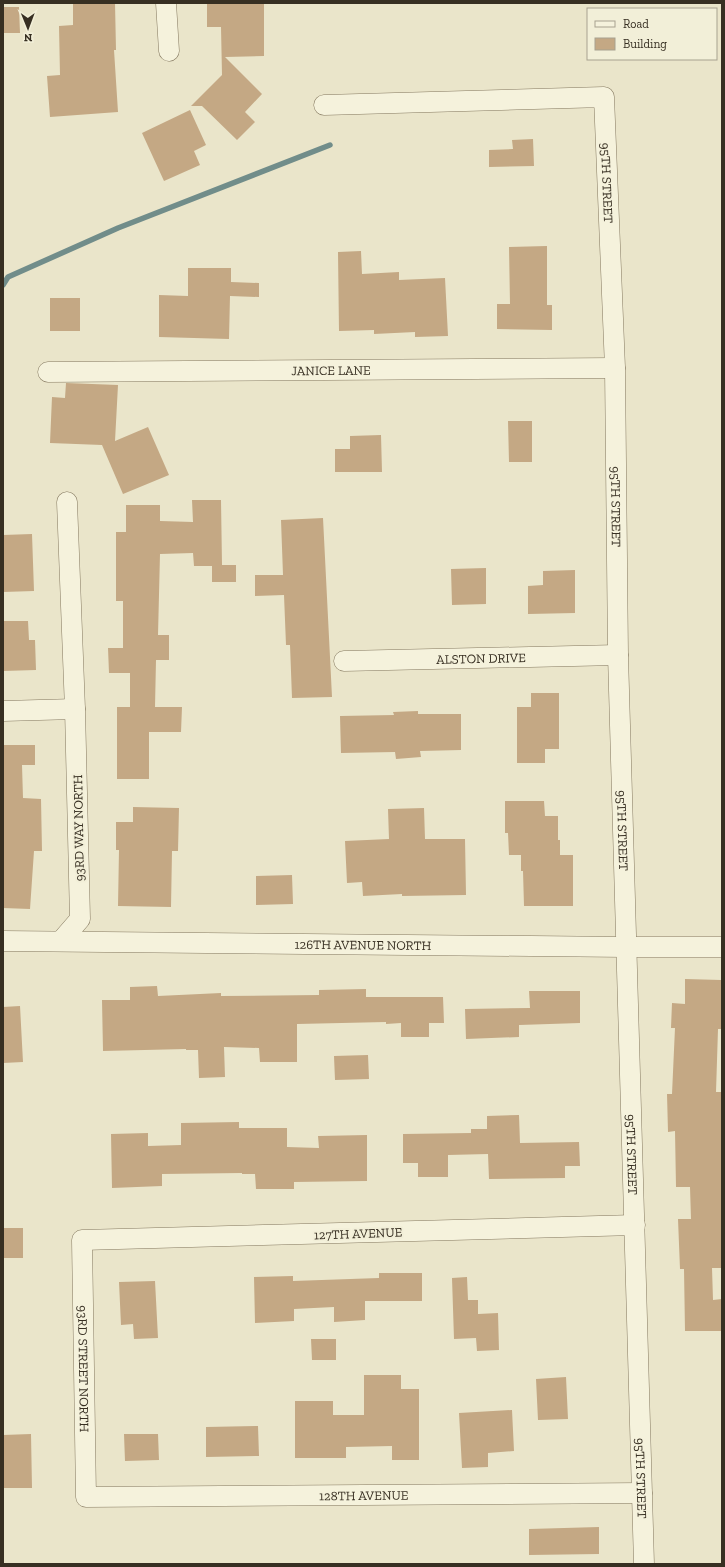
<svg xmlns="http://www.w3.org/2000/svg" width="725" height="1567" font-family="'Zilla Slab',serif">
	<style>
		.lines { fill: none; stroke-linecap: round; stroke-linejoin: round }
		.stream { stroke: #718d8a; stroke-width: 5.5 }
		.building { fill: #c4a884 }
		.street-casing { stroke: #857960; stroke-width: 21 }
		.street { stroke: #f5f2dc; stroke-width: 20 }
		.labels { text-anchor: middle; stroke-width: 4; stroke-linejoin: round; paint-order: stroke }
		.street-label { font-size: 13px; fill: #372f22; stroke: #f2efd8 }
	</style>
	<rect width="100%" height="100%" fill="#eae5ca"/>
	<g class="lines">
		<path class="stream" d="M 3,285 L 8,277 L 118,228 L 330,145"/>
	</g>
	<path class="building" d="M 73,3 L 115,3 L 116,50 L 114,50 L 118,112 L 50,117 L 47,76 L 60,75 L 59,26 L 73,25 Z
		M 207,3 L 264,3 L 264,56 L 225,57 L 262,94 L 245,112 L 255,122 L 237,140 L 202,106 L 191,106 L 222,75 L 221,27 L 207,27 Z
		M 3,7 L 19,7 L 20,33 L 3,33 Z
		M 190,110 L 206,145 L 194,151 L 200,165 L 164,181 L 142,133 Z
		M 533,139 L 534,166 L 489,167 L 489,150 L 513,149 L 512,140 Z
		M 547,246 L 547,305 L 552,305 L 552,330 L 497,329 L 497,304 L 510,304 L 509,247 Z
		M 361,251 L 362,274 L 399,272 L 399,280 L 445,278 L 448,336 L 415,337 L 415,332 L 374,334 L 374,330 L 339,331 L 338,252 Z
		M 188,268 L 231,268 L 231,282 L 259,283 L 259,297 L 230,296 L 229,339 L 159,337 L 159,295 L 188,296 Z
		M 50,298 L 80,298 L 80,331 L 50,331 Z
		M 66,383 L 118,385 L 115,441 L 148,427 L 169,475 L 123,494 L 102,445 L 50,443 L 52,397 L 65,398 Z
		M 508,421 L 532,421 L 532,462 L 509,462 Z
		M 381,435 L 382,472 L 335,472 L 335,449 L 350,449 L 350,436 Z
		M 192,500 L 221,500 L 222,565 L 236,565 L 236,582 L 212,582 L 212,566 L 194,566 L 193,553 L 160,554 L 158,635 L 169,635 L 169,660 L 156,660 L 155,707 L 182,707 L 181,732 L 149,732 L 149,779 L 117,779 L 117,707 L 130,707 L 130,673 L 109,673 L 108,648 L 123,648 L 123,601 L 116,601 L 116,532 L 126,532 L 126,505 L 160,505 L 160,521 L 193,522 Z
		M 323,518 L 332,697 L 292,698 L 290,645 L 286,645 L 284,595 L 255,596 L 255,575 L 283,575 L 281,520 Z
		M 32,534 L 34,591 L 3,592 L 3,535 Z
		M 486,568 L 486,604 L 452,605 L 451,569 Z
		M 575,570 L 575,613 L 528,614 L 528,586 L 543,585 L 543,571 Z
		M 3,621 L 28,621 L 29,640 L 35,640 L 36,670 L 3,671 Z
		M 531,693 L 559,693 L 559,749 L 545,749 L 545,763 L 517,763 L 517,707 L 531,707 Z
		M 418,711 L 418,714 L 461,714 L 461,750 L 420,751 L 421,757 L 396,759 L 395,752 L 341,753 L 340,716 L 394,715 L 393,712 Z
		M 3,745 L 35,745 L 35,765 L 22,765 L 23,798 L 41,799 L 42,851 L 34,851 L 30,909 L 3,908 Z
		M 505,801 L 544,801 L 545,816 L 558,816 L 558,840 L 560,840 L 560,855 L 573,855 L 573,906 L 524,906 L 523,871 L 521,871 L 521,855 L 509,855 L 508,833 L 505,833 Z
		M 133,807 L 179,808 L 178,851 L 172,851 L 171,907 L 118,906 L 119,850 L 116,850 L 116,822 L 133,822 Z
		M 424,808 L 425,839 L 465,839 L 466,895 L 402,896 L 402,894 L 363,896 L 362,882 L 347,883 L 345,841 L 389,839 L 388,809 Z
		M 292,875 L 293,904 L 256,905 L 256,876 Z
		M 685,979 L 721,980 L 721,1029 L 718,1029 L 716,1092 L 722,1092 L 722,1268 L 712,1268 L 713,1300 L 722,1299 L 722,1331 L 685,1331 L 684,1269 L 680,1269 L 678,1219 L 691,1219 L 690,1187 L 676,1187 L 675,1131 L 668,1132 L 667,1094 L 672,1094 L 675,1028 L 671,1028 L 672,1003 L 685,1004 Z
		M 157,986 L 158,996 L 221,993 L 221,996 L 319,995 L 319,990 L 366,989 L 366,997 L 443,997 L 444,1023 L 429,1023 L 429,1037 L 401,1037 L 401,1023 L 386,1024 L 386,1022 L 297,1024 L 297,1062 L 260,1062 L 259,1048 L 224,1047 L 225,1077 L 199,1078 L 198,1050 L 186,1050 L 186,1049 L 103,1051 L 102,1000 L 130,1000 L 130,987 Z
		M 529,991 L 580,991 L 580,1023 L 519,1025 L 519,1037 L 466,1039 L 465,1009 L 530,1008 Z
		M 20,1006 L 23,1062 L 3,1063 L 3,1007 Z
		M 368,1055 L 369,1079 L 335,1080 L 334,1056 Z
		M 519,1115 L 520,1143 L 579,1142 L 580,1166 L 565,1166 L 565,1178 L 489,1179 L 488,1154 L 448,1155 L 448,1177 L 418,1177 L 418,1163 L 403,1163 L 403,1134 L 471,1133 L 471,1129 L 487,1129 L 487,1116 Z
		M 239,1122 L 239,1128 L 287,1128 L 287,1147 L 319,1148 L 318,1136 L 367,1135 L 367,1181 L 294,1182 L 294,1189 L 256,1189 L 255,1174 L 242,1174 L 242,1173 L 162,1174 L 162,1186 L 112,1188 L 111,1134 L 148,1133 L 148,1146 L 181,1145 L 181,1123 Z
		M 3,1228 L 23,1228 L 23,1258 L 3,1258 Z
		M 379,1273 L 422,1273 L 422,1301 L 365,1301 L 365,1320 L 334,1322 L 334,1307 L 294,1309 L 294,1321 L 255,1323 L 254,1277 L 293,1276 L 293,1281 L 379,1278 Z
		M 467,1277 L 468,1300 L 478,1300 L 478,1314 L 498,1313 L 499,1350 L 477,1351 L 476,1338 L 454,1339 L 452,1278 Z
		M 155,1281 L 158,1338 L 134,1339 L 133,1324 L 121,1325 L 119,1282 Z
		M 311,1339 L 336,1339 L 336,1360 L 312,1360 Z
		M 364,1375 L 401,1375 L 401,1389 L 419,1389 L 419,1460 L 392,1460 L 392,1446 L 346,1447 L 346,1458 L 295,1458 L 295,1401 L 333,1401 L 333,1415 L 364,1415 Z
		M 566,1377 L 568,1419 L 538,1420 L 536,1379 Z
		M 512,1410 L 514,1451 L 488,1453 L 488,1467 L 462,1468 L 459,1413 Z
		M 258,1426 L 259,1456 L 206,1457 L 206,1427 Z
		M 31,1434 L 32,1488 L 3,1488 L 3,1435 Z
		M 124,1434 L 158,1434 L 159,1460 L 125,1461 Z
		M 599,1527 L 599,1554 L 529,1555 L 529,1529 Z"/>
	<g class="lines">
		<g class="street-casing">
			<g id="street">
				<path d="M 166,3 L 169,51"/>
				<path id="s1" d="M 324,105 L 604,97 L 615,368 L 618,655 L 644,1564"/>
				<path id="s2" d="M 48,372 L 615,368"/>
				<path id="s3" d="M 344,661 L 618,655"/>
				<path d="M 3,711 L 75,709"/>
				<path id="s4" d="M 3,941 L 626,947 L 722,947"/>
				<path d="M 61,941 L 80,919 L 75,709 L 67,502"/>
				<path id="s5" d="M 635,1225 L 82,1240 L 86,1497 L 642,1493"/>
			</g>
		</g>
		<use href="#street" class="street"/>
	</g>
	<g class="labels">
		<g class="street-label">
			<text dy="5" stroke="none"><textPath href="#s1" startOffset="366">95TH STREET</textPath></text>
			<text dy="5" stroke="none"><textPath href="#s2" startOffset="283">JANICE LANE</textPath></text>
			<text dy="5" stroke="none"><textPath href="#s1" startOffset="690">95TH STREET</textPath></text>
			<text dy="5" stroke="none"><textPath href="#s3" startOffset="137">ALSTON DRIVE</textPath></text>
			<text transform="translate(78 828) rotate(-91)" y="5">93RD WAY NORTH</text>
			<text dy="5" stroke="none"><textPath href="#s1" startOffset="1014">95TH STREET</textPath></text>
			<text dy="5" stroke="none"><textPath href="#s4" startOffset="360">126TH AVENUE NORTH</textPath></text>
			<text dy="5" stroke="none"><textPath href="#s1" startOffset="1338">95TH STREET</textPath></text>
			<text transform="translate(358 1233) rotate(-2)" y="5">127TH AVENUE</text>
			<text dy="5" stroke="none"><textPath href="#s5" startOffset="682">93RD STREET NORTH</textPath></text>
			<text dy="5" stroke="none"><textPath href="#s1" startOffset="1662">95TH STREET</textPath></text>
			<text dy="5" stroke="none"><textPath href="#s5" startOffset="1088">128TH AVENUE</textPath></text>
		</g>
	</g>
	<rect width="725" height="1567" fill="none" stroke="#372f22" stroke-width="8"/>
	<rect x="587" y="8" width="130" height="52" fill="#f2efd8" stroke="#a7a28f"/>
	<rect x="595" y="21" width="20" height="6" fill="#f5f2dc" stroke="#a7a28f"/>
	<text x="623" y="28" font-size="12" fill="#372f22">Road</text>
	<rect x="595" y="38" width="20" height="12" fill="#c4a884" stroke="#a7a28f"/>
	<text x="623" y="48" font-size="12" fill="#372f22">Building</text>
	<g transform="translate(28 28) rotate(179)" stroke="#f2efd8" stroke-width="3" paint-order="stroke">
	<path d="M0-3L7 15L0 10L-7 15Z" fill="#372f22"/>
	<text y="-6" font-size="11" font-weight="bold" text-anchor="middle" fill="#372f22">N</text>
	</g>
</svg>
